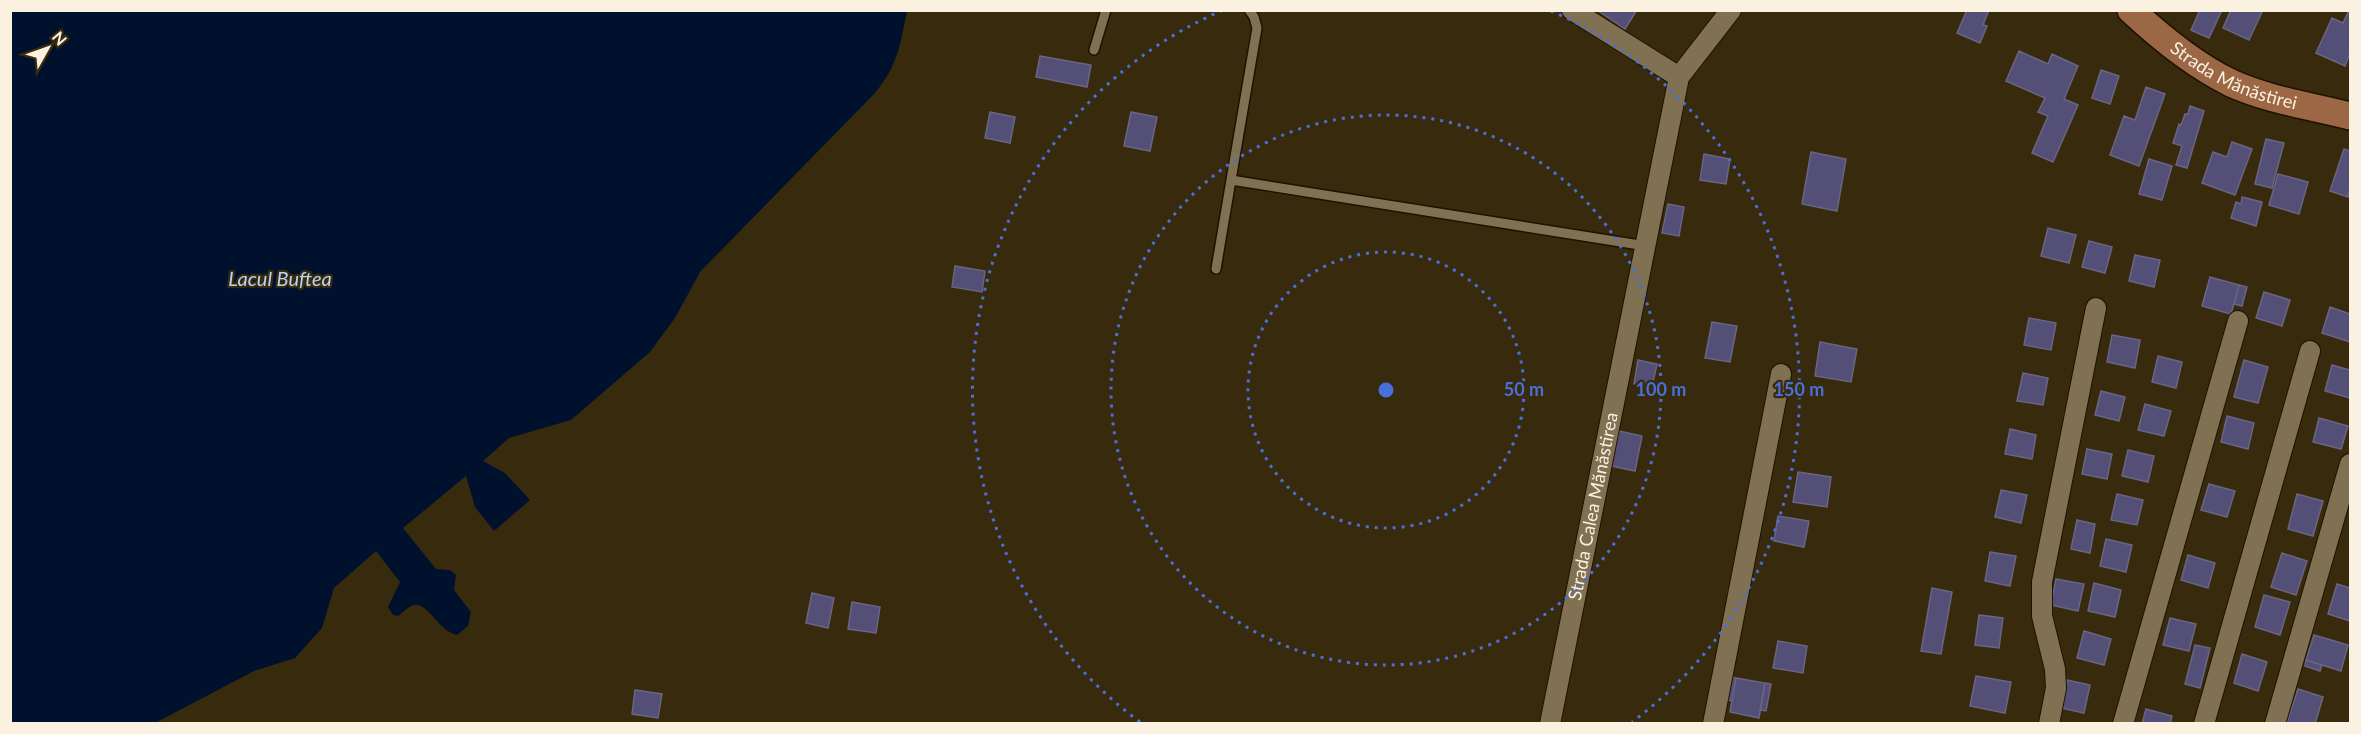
<svg xmlns="http://www.w3.org/2000/svg" width="2361" height="734" font-family="Lato,sans-serif">
	<style>
		.water { fill: #00112d }
		.building { fill: #544f76; stroke: #696583; stroke-width: 1.5 }
		.lines { fill: none; stroke-linecap: round; stroke-linejoin: round }
		.lane-casing { stroke: #1f1200; stroke-width: 12 }
		.street-casing { stroke: #1f1200; stroke-width: 22 }
		.secondary-casing { stroke: #1f1200; stroke-width: 30 }
		.lane { stroke: #817153; stroke-width: 9 }
		.street { stroke: #817153; stroke-width: 20 }
		.secondary { stroke: #9b6745; stroke-width: 27 }
		.ring { fill: none; stroke: #496fda; stroke-width: 3; stroke-dasharray: 3 6 }
		.labels { text-anchor: middle; stroke-width: 4.5; stroke-linejoin: round; paint-order: stroke }
		.street-label { font-size: 18px; fill: #faf1e0; stroke: #382a0d }
		.water-label { font-size: 20px; font-style: italic; fill: #b9d3f6; stroke: #382a0d }
		.centre { fill: #496fda; stroke: #382a0d; stroke-width: 3 }
		.ring-label { font-size: 18px; text-anchor: middle; font-weight: bold; fill: #496fda; stroke: #382a0d; stroke-width: 4.5; stroke-linejoin: round; paint-order: stroke }
	</style>
	<rect width="100%" height="100%" fill="#382a0d"/>
	<path class="water" d="M 10,11 L 11,10 L 907,11 C 900,45 898,65 875,93 L 700,272 L 675,318 L 650,352 L 571,420 L 509,438 L 483,461 L 505,473 L 530,500 L 494,531 L 475,507 L 466,476 L 403,528 L 436,569 L 450,570 L 456,575 L 454,590 L 471,612 L 468,626 L 457,635 C 438,631 428,602 414,605 C 409,606 402,613 398,616 L 393,615 L 388,607 L 400,582 L 376,551 L 334,588 L 322,628 L 295,658 L 254,671 L 155,723 L 11,723 Z"/>
	<path class="building" d="M 1597,10 L 1637,10 L 1625,29 Z
		M 1967,10 L 1989,10 L 1983,25 L 1987,26 L 1980,43 L 1957,33 Z
		M 2200,10 L 2222,10 L 2209,38 L 2191,30 Z
		M 2231,10 L 2263,10 L 2249,40 L 2223,28 Z
		M 2349,10 L 2350,10 L 2350,53 L 2345,66 L 2316,53 L 2332,18 L 2343,23 Z
		M 2019,51 L 2048,64 L 2052,54 L 2078,66 L 2064,99 L 2078,105 L 2053,162 L 2032,153 L 2048,116 L 2038,112 L 2045,98 L 2006,81 Z
		M 1040,56 L 1091,65 L 1087,87 L 1036,77 Z
		M 2101,70 L 2119,76 L 2110,104 L 2092,98 Z
		M 2146,87 L 2165,94 L 2139,166 L 2110,155 L 2124,116 L 2135,120 Z
		M 2190,106 L 2204,111 L 2187,168 L 2176,165 L 2182,146 L 2173,143 L 2179,124 L 2181,125 L 2185,114 L 2188,114 Z
		M 990,112 L 1015,117 L 1010,143 L 985,138 Z
		M 1131,112 L 1157,117 L 1150,151 L 1124,146 Z
		M 2266,139 L 2284,143 L 2272,188 L 2255,184 Z
		M 2232,142 L 2252,149 L 2235,195 L 2202,183 L 2213,152 L 2227,157 Z
		M 2344,149 L 2350,151 L 2350,189 L 2348,197 L 2330,191 Z
		M 1811,152 L 1846,159 L 1837,211 L 1802,204 Z
		M 1704,154 L 1730,159 L 1726,184 L 1700,180 Z
		M 2149,159 L 2172,166 L 2162,200 L 2139,194 Z
		M 2278,174 L 2308,182 L 2299,214 L 2269,205 Z
		M 2242,197 L 2262,202 L 2256,226 L 2231,218 L 2236,202 L 2241,204 Z
		M 1668,204 L 1684,207 L 1679,236 L 1662,233 Z
		M 2048,228 L 2076,235 L 2069,263 L 2041,256 Z
		M 2089,241 L 2112,247 L 2105,273 L 2082,267 Z
		M 2135,255 L 2160,260 L 2154,287 L 2129,281 Z
		M 955,266 L 985,271 L 982,292 L 952,287 Z
		M 2210,277 L 2239,285 L 2231,314 L 2202,306 Z
		M 2239,285 L 2247,287 L 2242,306 L 2234,304 Z
		M 2264,292 L 2290,300 L 2282,326 L 2256,318 Z
		M 2330,307 L 2350,314 L 2350,342 L 2322,333 Z
		M 2029,318 L 2056,323 L 2051,350 L 2024,345 Z
		M 1712,322 L 1737,326 L 1730,362 L 1705,358 Z
		M 2112,335 L 2140,340 L 2135,368 L 2107,362 Z
		M 1820,342 L 1857,349 L 1851,382 L 1815,376 Z
		M 2158,356 L 2182,362 L 2176,388 L 2152,382 Z
		M 1638,360 L 1657,364 L 1652,387 L 1634,384 Z
		M 2244,360 L 2268,367 L 2258,403 L 2234,397 Z
		M 2332,365 L 2350,370 L 2350,398 L 2325,391 Z
		M 2023,373 L 2048,378 L 2043,405 L 2017,401 Z
		M 2101,391 L 2125,397 L 2119,421 L 2095,415 Z
		M 2145,404 L 2171,411 L 2164,436 L 2138,430 Z
		M 2227,416 L 2254,423 L 2248,449 L 2221,442 Z
		M 2319,418 L 2348,426 L 2341,449 L 2313,442 Z
		M 2010,429 L 2036,435 L 2032,459 L 2005,454 Z
		M 1619,431 L 1642,436 L 1635,471 L 1611,466 Z
		M 2087,449 L 2112,454 L 2107,479 L 2082,474 Z
		M 2128,450 L 2154,456 L 2148,482 L 2122,476 Z
		M 1798,472 L 1831,477 L 1827,507 L 1793,502 Z
		M 2209,484 L 2235,491 L 2227,517 L 2201,510 Z
		M 2001,490 L 2027,495 L 2021,523 L 1995,517 Z
		M 2117,494 L 2143,500 L 2137,525 L 2111,520 Z
		M 2297,494 L 2323,501 L 2313,536 L 2288,529 Z
		M 1778,516 L 1809,521 L 1804,547 L 1774,541 Z
		M 2077,520 L 2095,524 L 2090,553 L 2071,549 Z
		M 2106,539 L 2132,545 L 2126,572 L 2100,566 Z
		M 1990,552 L 2016,556 L 2010,586 L 1985,581 Z
		M 2282,553 L 2307,561 L 2296,595 L 2271,587 Z
		M 2188,555 L 2215,563 L 2208,588 L 2181,580 Z
		M 2056,579 L 2084,584 L 2078,611 L 2051,605 Z
		M 2094,583 L 2121,590 L 2115,617 L 2088,611 Z
		M 2337,584 L 2350,588 L 2350,621 L 2328,614 Z
		M 1932,588 L 1952,592 L 1941,654 L 1921,651 Z
		M 812,593 L 834,598 L 828,628 L 806,623 Z
		M 2264,595 L 2290,602 L 2280,635 L 2255,627 Z
		M 852,602 L 880,607 L 876,633 L 848,629 Z
		M 1979,615 L 2003,618 L 1999,648 L 1975,645 Z
		M 2170,618 L 2196,624 L 2189,651 L 2163,645 Z
		M 2084,631 L 2111,639 L 2104,665 L 2077,658 Z
		M 2314,635 L 2348,645 L 2341,671 L 2306,660 Z
		M 1778,641 L 1807,646 L 1803,673 L 1773,668 Z
		M 2195,645 L 2210,648 L 2200,688 L 2185,684 Z
		M 2242,654 L 2267,662 L 2258,691 L 2234,683 Z
		M 2306,660 L 2322,665 L 2320,671 L 2305,666 Z
		M 1725,675 L 1736,678 L 1732,701 L 1721,699 Z
		M 1976,676 L 2011,682 L 2005,713 L 1970,706 Z
		M 1736,678 L 1765,683 L 1759,718 L 1730,712 Z
		M 2067,680 L 2090,685 L 2084,713 L 2061,708 Z
		M 1765,683 L 1771,684 L 1766,711 L 1760,710 Z
		M 2298,689 L 2323,697 L 2315,724 L 2287,723 Z
		M 635,690 L 662,694 L 658,718 L 632,714 Z
		M 2146,709 L 2172,716 L 2170,724 L 2142,724 Z"/>
	<g class="lines">
		<g class="lane-casing">
			<path id="lane" d="M 1249,10 L 1254,17 L 1257,28 L 1231,180 L 1646,246
				M 1094,50 L 1106,10
				M 1216,269 L 1231,180"/>
		</g>
		<g class="street-casing">
			<g id="street">
				<path d="M 1572,10 L 1679,77"/>
				<path id="s1" d="M 1550,724 L 1679,77 L 1731,10"/>
				<path d="M 1713,724 L 1781,374"/>
				<path d="M 2049,724 L 2056,688 L 2055,669 L 2042,616 L 2042,582 L 2096,308"/>
				<path d="M 2123,724 L 2238,321"/>
				<path d="M 2204,724 L 2310,351"/>
				<path d="M 2275,724 L 2350,464"/>
			</g>
		</g>
		<g class="secondary-casing">
			<g id="secondary">
				<path id="s2" d="M 2131,10 C 2161,38 2194,65 2231,83 C 2268,100 2311,106 2350,116"/>
			</g>
		</g>
		<use href="#lane" class="lane"/>
		<use href="#street" class="street"/>
		<use href="#secondary" class="secondary"/>
	</g>
	<g class="ring">
		<circle cx="1386" cy="390" r="138"/>
		<circle cx="1386" cy="390" r="275"/>
		<path d="M1140 722A413 413 0 0 1 1221 11M1551 11A413 413 0 0 1 1632 722"/>
	</g>
	<g class="labels">
		<g class="street-label">
			<text dy="6" stroke="none"><textPath href="#s2" startOffset="124">Strada Mănăstirei</textPath></text>
			<text dy="6" stroke="none"><textPath href="#s1" startOffset="222">Strada Calea Mănăstirea</textPath></text>
		</g>
		<g class="water-label">
			<text x="280" y="286">Lacul Buftea</text>
		</g>
	</g>
	<circle cx="1386" cy="390" r="9" class="centre"/>
	<g class="ring-label">
		<text x="1524" y="396">50 m</text>
		<text x="1661" y="396">100 m</text>
		<text x="1799" y="396">150 m</text>
	</g>
	<rect width="2361" height="734" fill="none" stroke="#faf1e0" stroke-width="24"/>
	<g transform="translate(48 48) rotate(50)" stroke="#382a0d" stroke-width="4.5" paint-order="stroke">
	<path d="M0-4.5L10 22L0 15L-10 22Z" fill="#faf1e0"/>
	<text y="-9" font-size="16" font-weight="bold" text-anchor="middle" fill="#faf1e0">N</text>
	</g>
</svg>
